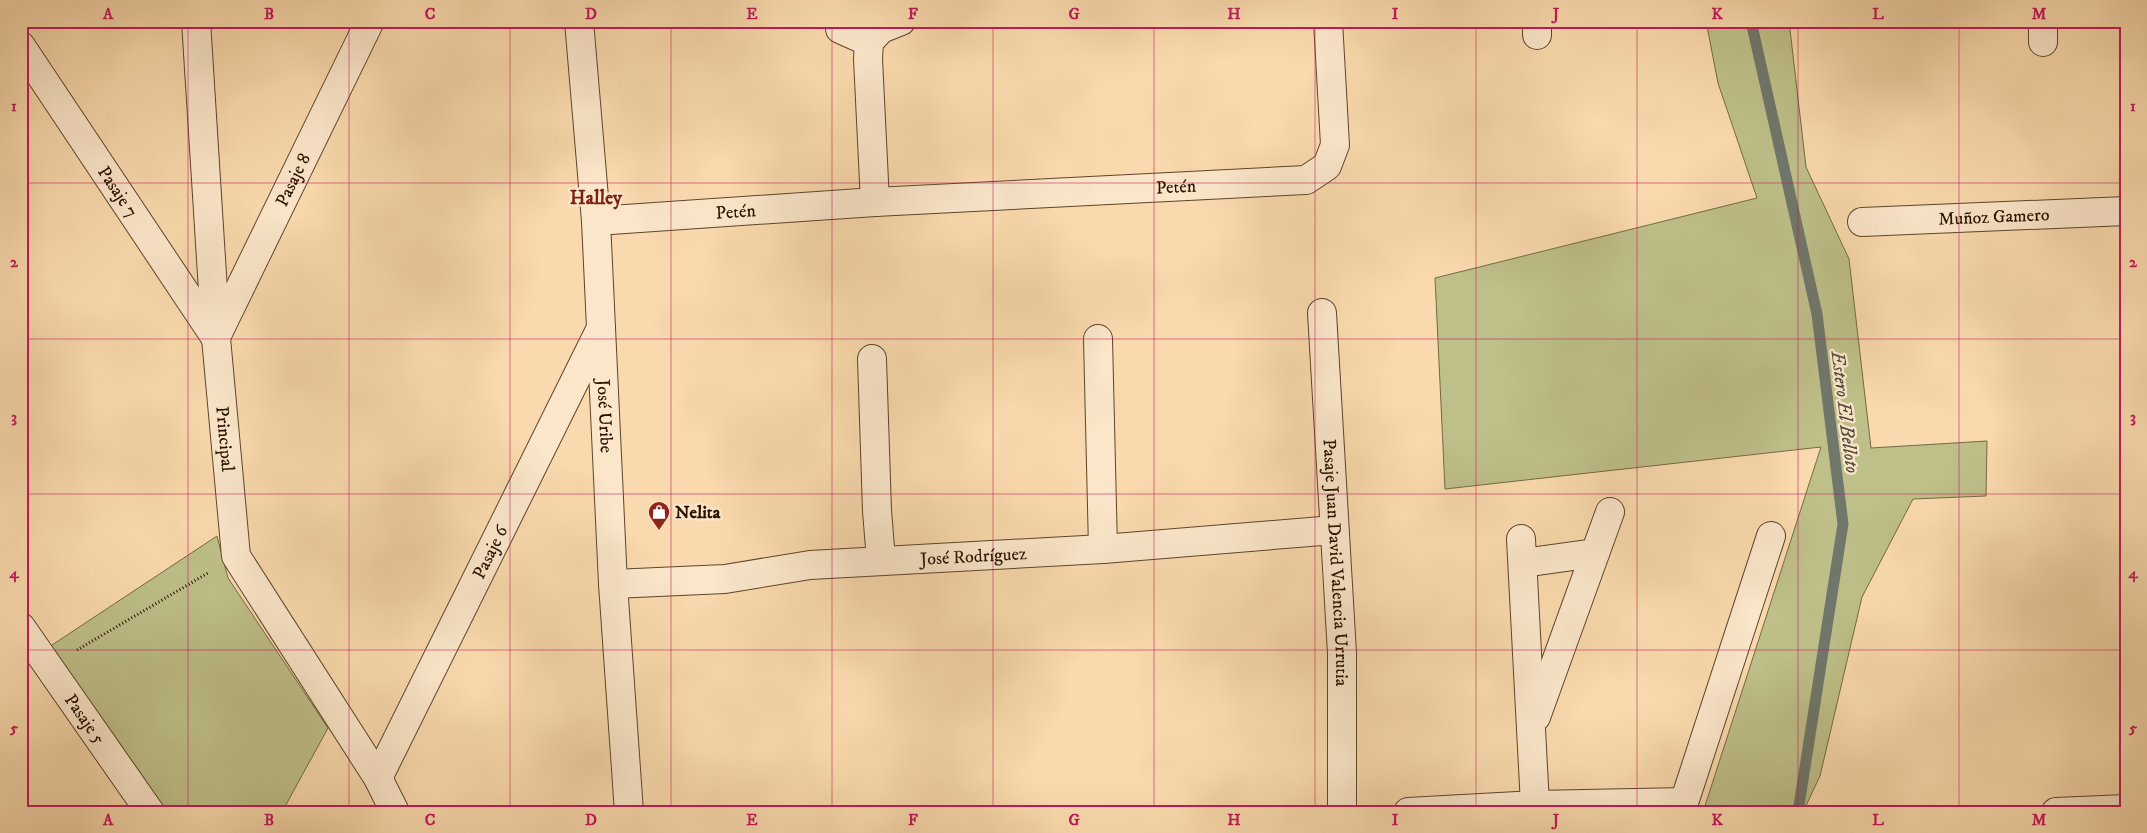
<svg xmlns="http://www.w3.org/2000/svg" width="2147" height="833" font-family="'IM FELL DW Pica',serif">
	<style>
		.green { fill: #bebf89; stroke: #746a44 }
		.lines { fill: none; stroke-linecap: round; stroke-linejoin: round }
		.stream { stroke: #70776b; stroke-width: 11 }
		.minor-casing { stroke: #5d452b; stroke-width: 30 }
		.path { stroke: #291400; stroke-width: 3; stroke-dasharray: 1 2.5; stroke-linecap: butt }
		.minor { stroke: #fbe6ca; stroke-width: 28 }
		.grid { fill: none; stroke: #c2185b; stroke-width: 1; stroke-opacity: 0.55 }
		.labels { text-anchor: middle; stroke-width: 4.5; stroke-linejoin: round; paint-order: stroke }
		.street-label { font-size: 18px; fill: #291400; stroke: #fbe6ca }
		.poi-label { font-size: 18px; font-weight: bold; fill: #291400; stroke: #fbe6ca; text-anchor: start }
		.neighbourhood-label { font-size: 19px; font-weight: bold; fill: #7a1f14; stroke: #fbe6ca }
		.water-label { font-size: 19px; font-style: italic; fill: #534e3e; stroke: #fbe6ca }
		.neatline { fill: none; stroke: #c2185b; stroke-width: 2 }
		.grid-label { font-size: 16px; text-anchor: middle; font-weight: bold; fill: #c2185b }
	</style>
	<rect width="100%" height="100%" fill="#f9d9ad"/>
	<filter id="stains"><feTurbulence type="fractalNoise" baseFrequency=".004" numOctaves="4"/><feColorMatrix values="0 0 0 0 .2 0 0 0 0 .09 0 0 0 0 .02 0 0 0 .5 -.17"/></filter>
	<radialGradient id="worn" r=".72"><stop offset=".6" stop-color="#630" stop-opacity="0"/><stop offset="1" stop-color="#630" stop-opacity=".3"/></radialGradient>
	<path class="green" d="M 1706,21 L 1789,21 L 1806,167 L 1849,259 L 1871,448 L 1987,441 L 1986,496 L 1913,499 L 1862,597 L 1820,776 L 1803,812 L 1703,812 L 1821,447 L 1445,489 L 1435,278 L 1757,198 L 1718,83 Z
		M 217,536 L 228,578 L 328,728 L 282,812 L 167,812 L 49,647 Z"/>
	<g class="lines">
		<path class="stream" d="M 1751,21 L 1817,314 L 1843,524 L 1798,812"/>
		<g class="minor-casing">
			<g id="minor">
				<path id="s1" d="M 196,21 L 216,338 L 236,556 L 378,778 L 395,812"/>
				<path id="s2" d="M 579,21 L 596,221 L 613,584 L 629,812"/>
				<path d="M 839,21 L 840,29 L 869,42"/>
				<path d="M 1537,21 L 1537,35"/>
				<path d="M 2043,21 L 2043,42"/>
				<path id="s3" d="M 21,46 L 215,337"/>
				<path d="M 875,202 L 868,59 L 869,42 L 881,29 L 901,21"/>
				<path id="s4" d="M 596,221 L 875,202 L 1306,180 L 1327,166 L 1335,145 L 1328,21"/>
				<path id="s5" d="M 1862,222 L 2126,211"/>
				<path id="s6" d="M 1322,313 L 1342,653 L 1342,812"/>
				<path id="s7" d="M 216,337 L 370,21"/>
				<path d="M 1098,339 L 1103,549"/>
				<path d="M 872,359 L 877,511 L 881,560"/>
				<path d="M 1521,539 L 1535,805"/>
				<path d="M 1523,563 L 1595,553"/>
				<path id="s8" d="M 613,584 L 725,579 L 810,565 L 1103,549 L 1334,530"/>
				<path id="s9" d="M 21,627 L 150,812"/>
				<path d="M 1536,717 L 1610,512"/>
				<path id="s10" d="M 378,778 L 601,328"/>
				<path d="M 1408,812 L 1535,805 L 1684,802"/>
				<path d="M 1681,812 L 1771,536"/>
				<path d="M 2056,812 L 2126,809"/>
			</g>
		</g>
		<path class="path" d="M 77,650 L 208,573"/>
		<use href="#minor" class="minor"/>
	</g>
	<path class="grid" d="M 188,21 L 188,812M 349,21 L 349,812M 510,21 L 510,812M 671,21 L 671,812M 832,21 L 832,812M 993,21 L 993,812M 1154,21 L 1154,812M 1315,21 L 1315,812M 1476,21 L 1476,812M 1637,21 L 1637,812M 1798,21 L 1798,812M 1959,21 L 1959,812M 21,183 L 2126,183M 21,339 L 2126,339M 21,494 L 2126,494M 21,650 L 2126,650"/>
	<defs>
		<g id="shop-pin" transform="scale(1.125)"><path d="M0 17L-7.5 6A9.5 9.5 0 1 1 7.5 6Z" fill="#8f2418" stroke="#fbe6ca"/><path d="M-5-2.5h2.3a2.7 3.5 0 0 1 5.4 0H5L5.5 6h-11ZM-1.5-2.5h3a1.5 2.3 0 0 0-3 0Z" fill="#fff"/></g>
	</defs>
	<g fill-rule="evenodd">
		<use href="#shop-pin" x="659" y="512"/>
	</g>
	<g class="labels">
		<g class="street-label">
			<text dy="6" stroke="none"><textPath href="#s7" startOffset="175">Pasaje 8</textPath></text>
			<text dy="6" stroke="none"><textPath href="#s4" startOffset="581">Petén</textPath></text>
			<text dy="6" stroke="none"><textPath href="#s3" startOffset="175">Pasaje 7</textPath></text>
			<text dy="6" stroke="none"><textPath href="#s4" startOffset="140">Petén</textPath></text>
			<text dy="6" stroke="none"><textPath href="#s5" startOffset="132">Muñoz Gamero</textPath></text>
			<text dy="6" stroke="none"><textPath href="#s2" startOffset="396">José Uribe</textPath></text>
			<text dy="6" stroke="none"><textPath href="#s1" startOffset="419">Principal</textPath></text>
			<text dy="6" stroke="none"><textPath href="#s10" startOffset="252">Pasaje 6</textPath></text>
			<text dy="6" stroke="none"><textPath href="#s8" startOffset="362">José Rodríguez</textPath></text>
			<text dy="6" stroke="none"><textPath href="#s6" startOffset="250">Pasaje Juan David Valencia Urrutia</textPath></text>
			<text dy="6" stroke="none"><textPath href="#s9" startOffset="112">Pasaje 5</textPath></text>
		</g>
		<g class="poi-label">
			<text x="675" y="518">Nelita</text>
		</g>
		<g class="neighbourhood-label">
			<text x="596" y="204">Halley</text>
		</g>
		<g class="water-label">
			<text transform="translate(1846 412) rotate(83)" y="7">Estero El Belloto</text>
		</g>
	</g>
	<rect width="2147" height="833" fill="none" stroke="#f9d9ad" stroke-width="55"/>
	<rect x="28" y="28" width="2092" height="778" class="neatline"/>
	<g class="grid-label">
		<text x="108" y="19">A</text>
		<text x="269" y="19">B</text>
		<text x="430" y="19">C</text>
		<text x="591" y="19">D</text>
		<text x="752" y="19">E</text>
		<text x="913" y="19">F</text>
		<text x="1074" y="19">G</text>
		<text x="1234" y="19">H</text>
		<text x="1395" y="19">I</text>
		<text x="1556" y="19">J</text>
		<text x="1717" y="19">K</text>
		<text x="1878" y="19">L</text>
		<text x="2039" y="19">M</text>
		<text x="14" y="111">1</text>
		<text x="2133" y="111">1</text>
		<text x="14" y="267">2</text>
		<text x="2133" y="267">2</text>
		<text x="14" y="422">3</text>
		<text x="2133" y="422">3</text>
		<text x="14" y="578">4</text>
		<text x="2133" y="578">4</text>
		<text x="14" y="733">5</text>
		<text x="2133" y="733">5</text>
		<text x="108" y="825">A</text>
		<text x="269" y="825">B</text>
		<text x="430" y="825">C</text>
		<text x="591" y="825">D</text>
		<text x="752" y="825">E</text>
		<text x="913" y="825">F</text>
		<text x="1074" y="825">G</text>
		<text x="1234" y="825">H</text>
		<text x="1395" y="825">I</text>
		<text x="1556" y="825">J</text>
		<text x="1717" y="825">K</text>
		<text x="1878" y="825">L</text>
		<text x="2039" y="825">M</text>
	</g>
	<rect width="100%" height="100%" filter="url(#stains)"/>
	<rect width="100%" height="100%" fill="url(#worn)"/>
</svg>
